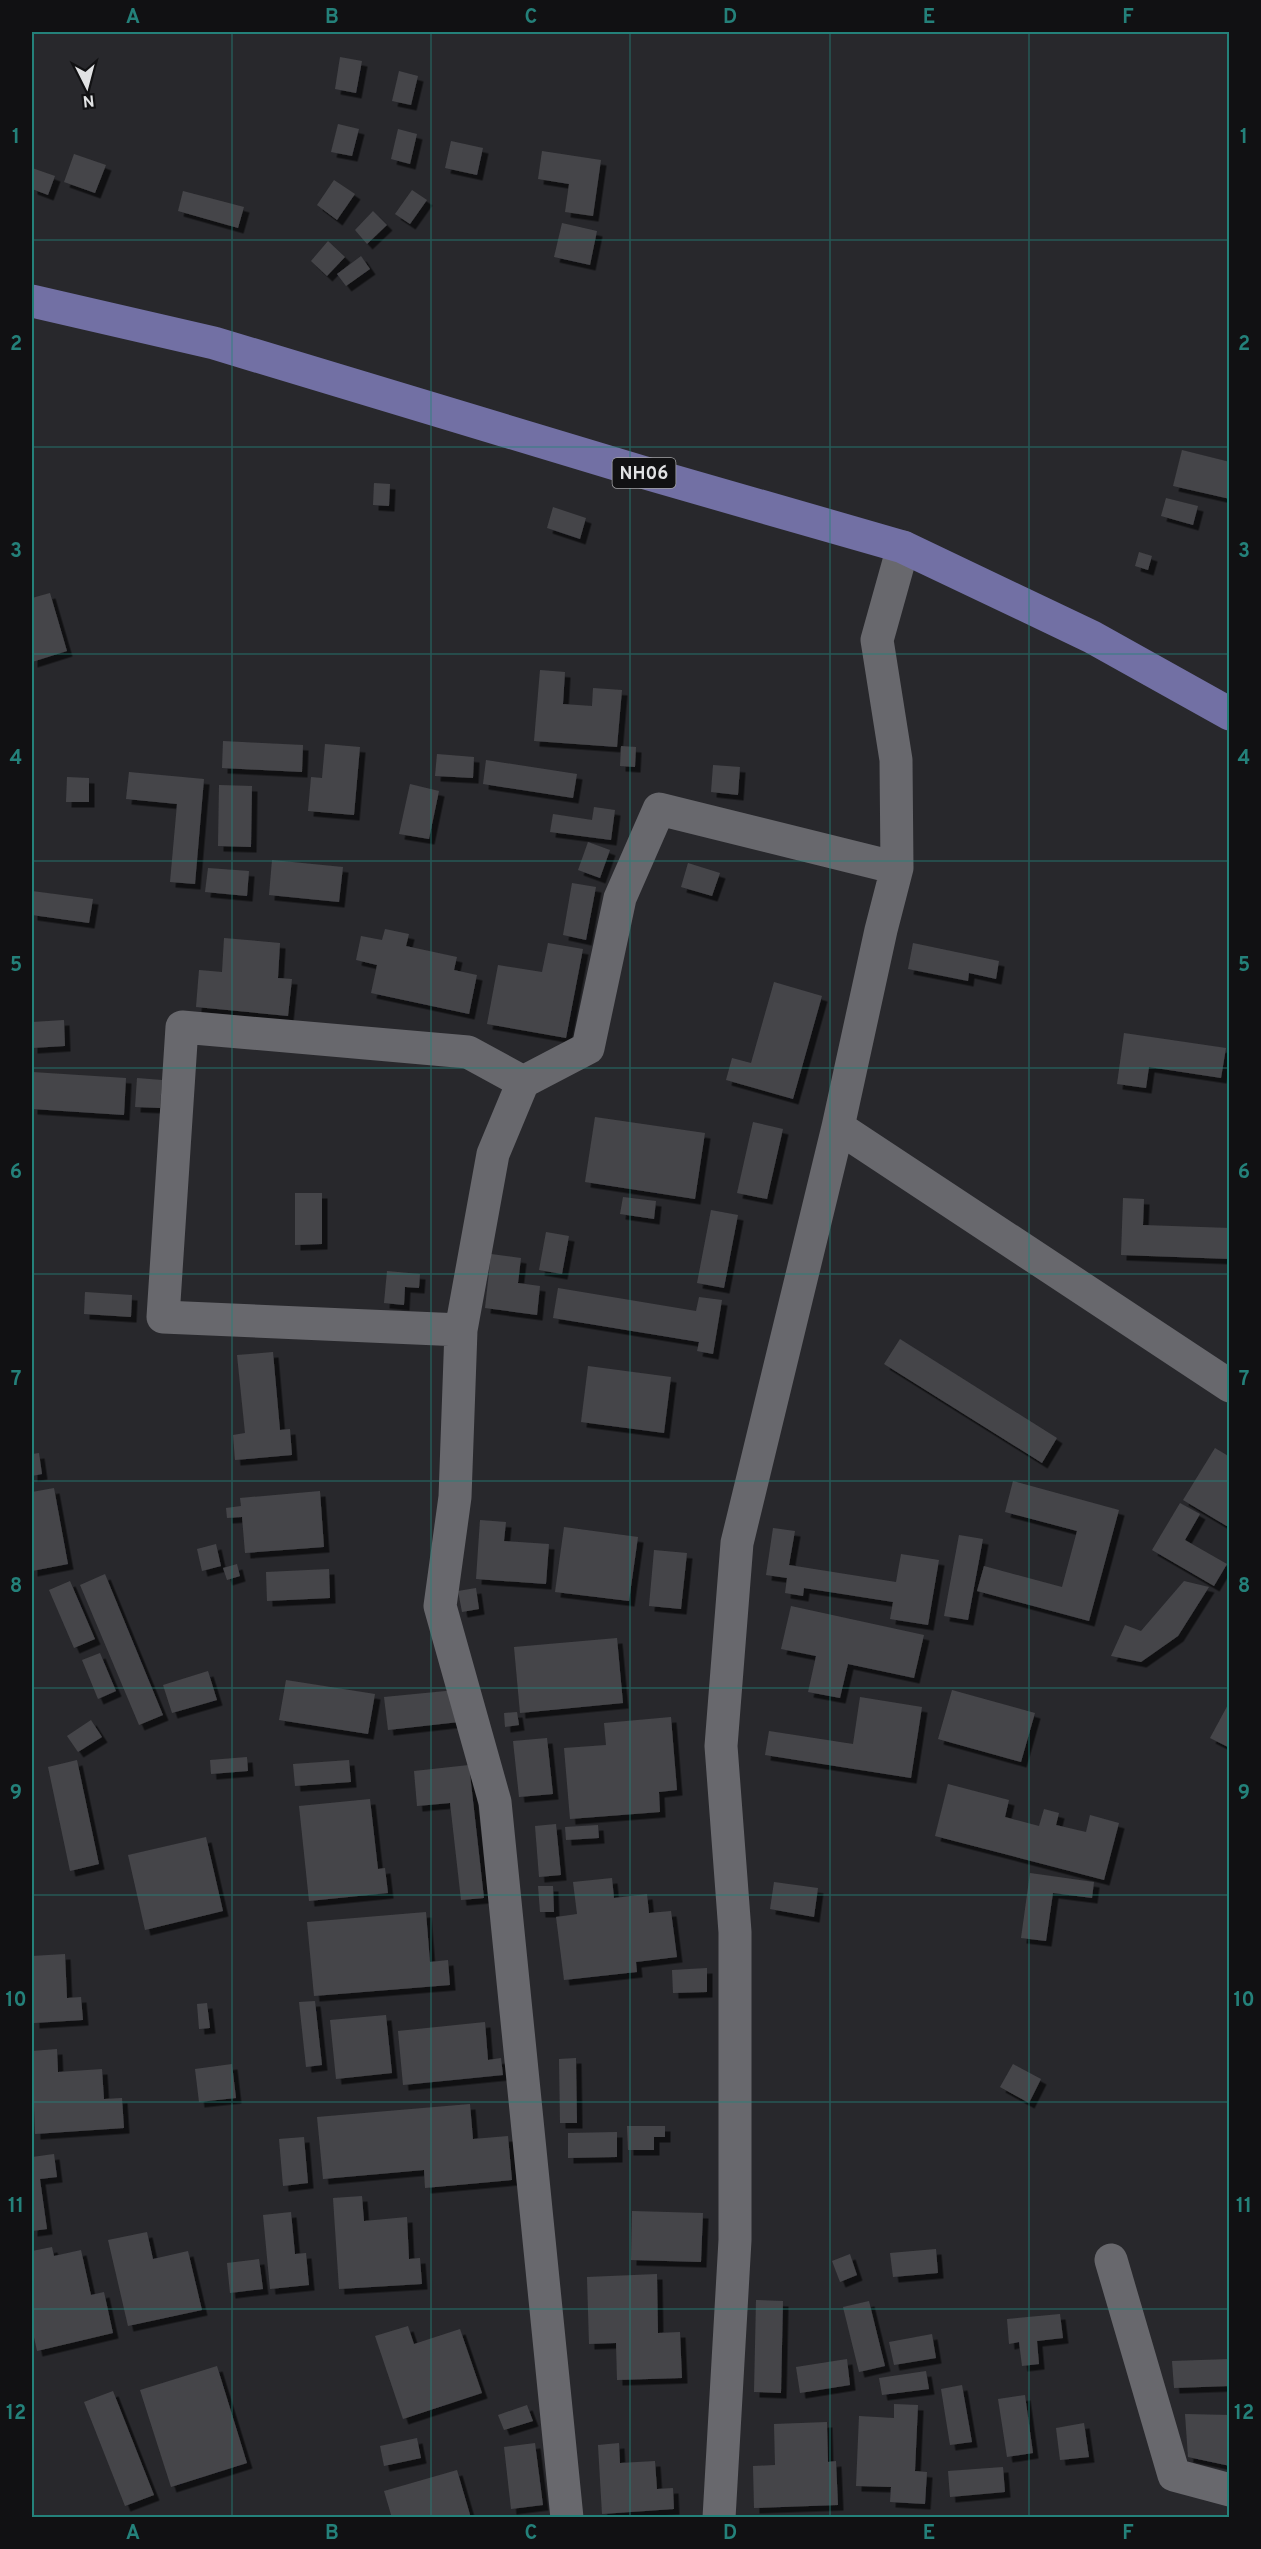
<svg xmlns="http://www.w3.org/2000/svg" width="1261" height="2549" font-family="Overpass,sans-serif">
	<style>
		.building { fill: #454549; filter: url(#shadow) }
		.lines { fill: none; stroke-linecap: round; stroke-linejoin: round }
		.street { stroke: #68686d; stroke-width: 33 }
		.primary { stroke: #7270a4; stroke-width: 33 }
		.grid { fill: none; stroke: #24817a; stroke-width: 1.5; stroke-opacity: 0.55 }
		.labels { text-anchor: middle; stroke-width: 4.5; stroke-linejoin: round; paint-order: stroke }
		.shield { fill: #111113; stroke: #a3a3a5; stroke-width: 1.5 }
		.shield-label { font-size: 18px; font-weight: bold; fill: #e1e2e4 }
		.neatline { fill: none; stroke: #24817a; stroke-width: 2 }
		.grid-label { font-size: 20px; text-anchor: middle; font-weight: bold; fill: #24817a }
	</style>
	<defs>
		<filter id="shadow"><feDropShadow dx="5.5" dy="5.5" stdDeviation="0" flood-color="#0009"/></filter>
	</defs>
	<rect width="100%" height="100%" fill="#28282c"/>
	<path class="building" d="M 340,57 L 362,61 L 356,93 L 335,89 Z
		M 399,71 L 418,76 L 411,105 L 392,101 Z
		M 338,124 L 359,129 L 352,156 L 331,152 Z
		M 398,129 L 417,134 L 410,164 L 391,159 Z
		M 451,141 L 483,148 L 477,175 L 445,168 Z
		M 542,151 L 601,160 L 593,216 L 565,212 L 569,184 L 538,179 Z
		M 74,154 L 106,165 L 95,193 L 64,182 Z
		M 32,168 L 55,176 L 48,195 L 32,189 Z
		M 334,180 L 355,194 L 337,220 L 317,205 Z
		M 412,190 L 427,200 L 410,224 L 395,214 Z
		M 183,191 L 244,207 L 238,228 L 178,211 Z
		M 373,211 L 387,225 L 367,244 L 355,230 Z
		M 562,223 L 597,231 L 590,265 L 554,257 Z
		M 328,241 L 345,257 L 327,276 L 311,261 Z
		M 361,256 L 370,269 L 346,286 L 337,274 Z
		M 1182,450 L 1230,462 L 1230,499 L 1173,486 Z
		M 374,483 L 390,484 L 389,506 L 373,505 Z
		M 1166,498 L 1198,506 L 1193,525 L 1161,516 Z
		M 553,507 L 586,518 L 580,539 L 547,528 Z
		M 1139,552 L 1152,556 L 1148,570 L 1135,566 Z
		M 50,593 L 67,651 L 32,662 L 32,598 Z
		M 540,670 L 565,672 L 563,704 L 592,706 L 593,688 L 622,690 L 617,747 L 534,741 Z
		M 223,741 L 303,745 L 302,772 L 222,768 Z
		M 325,744 L 360,747 L 354,815 L 308,811 L 311,777 L 322,778 Z
		M 621,746 L 636,747 L 635,767 L 620,766 Z
		M 437,754 L 474,757 L 473,778 L 435,776 Z
		M 486,760 L 577,774 L 573,798 L 483,784 Z
		M 713,765 L 740,767 L 738,795 L 711,792 Z
		M 129,772 L 204,779 L 195,884 L 170,882 L 177,804 L 126,799 Z
		M 67,777 L 89,778 L 89,802 L 66,802 Z
		M 410,784 L 439,791 L 429,839 L 399,834 Z
		M 219,785 L 252,786 L 251,847 L 218,846 Z
		M 594,807 L 615,810 L 611,840 L 550,832 L 553,814 L 592,820 Z
		M 588,842 L 610,850 L 600,878 L 578,870 Z
		M 272,860 L 343,867 L 339,902 L 269,895 Z
		M 688,863 L 720,873 L 712,896 L 681,887 Z
		M 208,868 L 249,871 L 247,896 L 205,892 Z
		M 572,883 L 596,887 L 586,940 L 563,935 Z
		M 32,891 L 93,899 L 89,923 L 32,915 Z
		M 385,929 L 409,934 L 406,946 L 457,957 L 454,970 L 477,975 L 469,1014 L 371,993 L 377,965 L 356,960 L 361,936 L 382,940 Z
		M 224,938 L 280,943 L 278,978 L 292,979 L 288,1016 L 196,1007 L 199,970 L 222,972 Z
		M 548,943 L 583,949 L 566,1038 L 487,1024 L 498,965 L 542,972 Z
		M 913,943 L 999,961 L 996,979 L 969,973 L 968,981 L 908,969 Z
		M 774,982 L 822,996 L 793,1099 L 726,1080 L 732,1058 L 751,1063 Z
		M 64,1020 L 65,1046 L 32,1048 L 32,1022 Z
		M 1124,1033 L 1226,1048 L 1221,1078 L 1149,1067 L 1146,1088 L 1117,1084 Z
		M 32,1072 L 126,1078 L 124,1115 L 32,1109 Z
		M 137,1078 L 162,1080 L 160,1108 L 135,1107 Z
		M 595,1117 L 705,1133 L 695,1199 L 585,1182 Z
		M 753,1122 L 783,1129 L 767,1199 L 737,1193 Z
		M 295,1193 L 322,1193 L 322,1244 L 295,1245 Z
		M 623,1197 L 656,1201 L 654,1219 L 620,1214 Z
		M 1123,1198 L 1144,1199 L 1143,1225 L 1230,1228 L 1230,1259 L 1121,1255 Z
		M 711,1210 L 738,1215 L 724,1288 L 697,1283 Z
		M 546,1232 L 569,1236 L 562,1274 L 539,1270 Z
		M 491,1254 L 521,1258 L 518,1283 L 540,1286 L 537,1315 L 485,1308 Z
		M 387,1271 L 420,1274 L 419,1288 L 405,1287 L 404,1305 L 384,1303 Z
		M 558,1288 L 696,1311 L 699,1297 L 722,1300 L 713,1354 L 697,1351 L 699,1342 L 553,1318 Z
		M 85,1292 L 132,1295 L 131,1317 L 84,1314 Z
		M 900,1339 L 1057,1438 L 1042,1463 L 884,1364 Z
		M 273,1352 L 280,1430 L 290,1429 L 292,1455 L 235,1460 L 233,1435 L 245,1433 L 237,1355 Z
		M 588,1366 L 671,1377 L 664,1433 L 581,1422 Z
		M 1215,1448 L 1230,1457 L 1230,1528 L 1183,1500 Z
		M 39,1453 L 42,1474 L 32,1476 L 32,1454 Z
		M 1013,1481 L 1119,1510 L 1089,1621 L 977,1591 L 984,1566 L 1062,1587 L 1077,1531 L 1005,1512 Z
		M 54,1488 L 68,1564 L 32,1571 L 32,1492 Z
		M 320,1491 L 324,1547 L 245,1553 L 242,1517 L 227,1518 L 226,1508 L 241,1506 L 240,1498 Z
		M 1180,1503 L 1200,1514 L 1185,1540 L 1227,1564 L 1214,1586 L 1152,1550 Z
		M 480,1520 L 506,1522 L 504,1541 L 549,1544 L 546,1584 L 476,1579 Z
		M 564,1527 L 638,1537 L 629,1601 L 555,1592 Z
		M 773,1528 L 795,1531 L 789,1565 L 896,1582 L 901,1554 L 939,1560 L 928,1625 L 890,1619 L 893,1602 L 804,1588 L 803,1596 L 785,1593 L 787,1578 L 766,1575 Z
		M 959,1535 L 983,1539 L 968,1620 L 944,1616 Z
		M 216,1544 L 221,1566 L 202,1571 L 197,1549 Z
		M 654,1550 L 687,1553 L 681,1609 L 649,1606 Z
		M 237,1564 L 240,1576 L 227,1580 L 223,1568 Z
		M 329,1569 L 330,1598 L 267,1601 L 266,1572 Z
		M 105,1574 L 163,1715 L 139,1725 L 80,1585 Z
		M 70,1581 L 95,1639 L 74,1648 L 49,1590 Z
		M 1184,1581 L 1209,1587 L 1178,1636 L 1141,1662 L 1111,1656 L 1125,1625 L 1141,1631 Z
		M 476,1588 L 479,1609 L 462,1612 L 458,1591 Z
		M 791,1606 L 924,1635 L 914,1678 L 848,1664 L 840,1698 L 808,1692 L 816,1656 L 781,1649 Z
		M 617,1638 L 623,1703 L 520,1713 L 514,1647 Z
		M 100,1653 L 116,1691 L 98,1699 L 82,1660 Z
		M 208,1671 L 217,1700 L 172,1713 L 163,1685 Z
		M 286,1680 L 375,1694 L 368,1734 L 279,1720 Z
		M 456,1690 L 459,1722 L 388,1730 L 384,1697 Z
		M 952,1690 L 1035,1713 L 1021,1762 L 938,1739 Z
		M 860,1697 L 922,1707 L 911,1778 L 765,1755 L 769,1731 L 853,1744 Z
		M 1230,1701 L 1230,1748 L 1210,1738 Z
		M 517,1712 L 519,1725 L 505,1727 L 504,1713 Z
		M 671,1717 L 677,1790 L 659,1792 L 660,1812 L 570,1819 L 564,1748 L 606,1745 L 604,1723 Z
		M 91,1720 L 102,1737 L 78,1752 L 67,1736 Z
		M 547,1738 L 553,1794 L 519,1797 L 513,1741 Z
		M 247,1757 L 248,1771 L 211,1774 L 210,1760 Z
		M 77,1760 L 99,1864 L 70,1871 L 48,1767 Z
		M 349,1760 L 351,1782 L 295,1786 L 293,1764 Z
		M 469,1765 L 484,1898 L 461,1900 L 450,1803 L 417,1806 L 414,1771 Z
		M 948,1784 L 1009,1800 L 1005,1817 L 1039,1826 L 1044,1809 L 1059,1813 L 1056,1825 L 1086,1832 L 1090,1815 L 1119,1823 L 1104,1880 L 935,1836 Z
		M 370,1799 L 378,1869 L 385,1868 L 388,1893 L 309,1901 L 299,1806 Z
		M 556,1824 L 561,1875 L 539,1877 L 535,1826 Z
		M 598,1825 L 599,1838 L 566,1840 L 565,1827 Z
		M 206,1837 L 223,1911 L 145,1930 L 128,1855 Z
		M 1030,1873 L 1094,1882 L 1092,1898 L 1053,1893 L 1046,1941 L 1021,1938 Z
		M 612,1878 L 614,1898 L 647,1894 L 649,1913 L 671,1911 L 677,1957 L 636,1962 L 637,1972 L 564,1980 L 556,1917 L 577,1914 L 573,1882 Z
		M 774,1882 L 818,1888 L 814,1917 L 770,1909 Z
		M 538,1886 L 553,1886 L 554,1912 L 540,1912 Z
		M 426,1912 L 430,1962 L 448,1960 L 450,1985 L 314,1996 L 307,1922 Z
		M 65,1954 L 67,1998 L 81,1997 L 83,2020 L 34,2023 L 32,1956 Z
		M 707,1968 L 707,1992 L 673,1993 L 672,1970 Z
		M 315,2001 L 322,2065 L 306,2067 L 299,2002 Z
		M 207,2003 L 210,2028 L 199,2029 L 197,2004 Z
		M 386,2015 L 392,2073 L 336,2079 L 330,2020 Z
		M 485,2022 L 488,2060 L 501,2058 L 503,2075 L 403,2085 L 398,2031 Z
		M 57,2049 L 58,2072 L 102,2069 L 104,2099 L 122,2098 L 124,2128 L 35,2134 L 32,2051 Z
		M 576,2058 L 577,2123 L 560,2123 L 559,2059 Z
		M 232,2064 L 236,2098 L 199,2102 L 195,2069 Z
		M 1013,2064 L 1041,2079 L 1029,2103 L 1000,2087 Z
		M 470,2104 L 473,2139 L 508,2136 L 512,2180 L 425,2188 L 424,2170 L 323,2179 L 317,2117 Z
		M 627,2126 L 665,2126 L 665,2137 L 654,2137 L 654,2150 L 628,2150 Z
		M 617,2132 L 617,2157 L 568,2158 L 568,2133 Z
		M 304,2137 L 308,2183 L 283,2186 L 279,2139 Z
		M 54,2154 L 57,2177 L 40,2179 L 47,2229 L 32,2231 L 32,2157 Z
		M 362,2196 L 364,2221 L 407,2217 L 409,2259 L 420,2258 L 422,2284 L 339,2289 L 333,2198 Z
		M 632,2211 L 703,2213 L 701,2262 L 631,2260 Z
		M 291,2212 L 295,2254 L 306,2253 L 309,2285 L 270,2289 L 263,2215 Z
		M 147,2232 L 153,2259 L 188,2251 L 202,2310 L 128,2326 L 108,2240 Z
		M 52,2247 L 54,2256 L 81,2250 L 91,2295 L 104,2292 L 113,2333 L 37,2351 L 32,2328 L 32,2251 Z
		M 936,2249 L 938,2273 L 893,2277 L 890,2253 Z
		M 850,2254 L 857,2275 L 840,2282 L 832,2261 Z
		M 259,2259 L 263,2289 L 230,2293 L 227,2263 Z
		M 657,2274 L 658,2333 L 680,2332 L 682,2378 L 617,2380 L 616,2343 L 589,2344 L 587,2277 Z
		M 756,2300 L 783,2301 L 781,2393 L 754,2392 Z
		M 869,2301 L 885,2366 L 859,2372 L 843,2307 Z
		M 1060,2314 L 1063,2338 L 1037,2341 L 1039,2364 L 1022,2366 L 1019,2342 L 1009,2344 L 1007,2319 Z
		M 408,2326 L 414,2344 L 460,2329 L 482,2393 L 403,2419 L 375,2336 Z
		M 932,2334 L 936,2358 L 894,2365 L 889,2342 Z
		M 847,2359 L 850,2385 L 800,2393 L 796,2367 Z
		M 1230,2359 L 1230,2386 L 1174,2388 L 1172,2361 Z
		M 217,2366 L 247,2463 L 171,2487 L 140,2390 Z
		M 926,2371 L 929,2389 L 882,2395 L 879,2378 Z
		M 962,2385 L 972,2442 L 950,2445 L 941,2389 Z
		M 113,2391 L 154,2495 L 125,2506 L 84,2402 Z
		M 1025,2395 L 1033,2453 L 1007,2457 L 998,2399 Z
		M 894,2404 L 918,2405 L 915,2471 L 927,2472 L 925,2504 L 890,2502 L 891,2487 L 856,2486 L 859,2416 L 894,2418 Z
		M 527,2405 L 533,2421 L 504,2430 L 498,2415 Z
		M 1185,2414 L 1230,2415 L 1230,2466 L 1188,2457 Z
		M 827,2422 L 828,2462 L 836,2461 L 838,2505 L 754,2508 L 753,2466 L 775,2465 L 774,2424 Z
		M 1084,2423 L 1089,2457 L 1060,2460 L 1056,2428 Z
		M 417,2438 L 421,2458 L 384,2466 L 380,2446 Z
		M 535,2443 L 543,2505 L 511,2509 L 504,2447 Z
		M 619,2443 L 620,2463 L 655,2461 L 657,2489 L 673,2488 L 674,2509 L 602,2514 L 598,2445 Z
		M 1003,2467 L 1005,2492 L 950,2497 L 948,2471 Z
		M 457,2470 L 471,2518 L 392,2518 L 384,2491 Z"/>
	<g class="lines">
		<path class="street" d="M 838,1127 L 1230,1386
			M 461,1330 L 163,1317 L 182,1027 L 468,1052 L 523,1082
			M 1111,2260 L 1174,2475 L 1230,2490
			M 567,2518 L 495,1802 L 440,1606 L 455,1497 L 461,1330 L 493,1154 L 523,1082 L 588,1048 L 620,898 L 659,809 L 897,868
			M 719,2518 L 735,2240 L 735,1932 L 721,1746 L 737,1543 L 838,1127 L 881,930 L 897,868 L 896,760 L 877,640 L 903,547"/>
		<path class="primary" d="M 32,301 L 214,343 L 642,472 L 903,547 L 1092,637 L 1230,714"/>
	</g>
	<path class="grid" d="M 232,32 L 232,2518M 431,32 L 431,2518M 630,32 L 630,2518M 830,32 L 830,2518M 1029,32 L 1029,2518M 32,240 L 1230,240M 32,447 L 1230,447M 32,654 L 1230,654M 32,861 L 1230,861M 32,1068 L 1230,1068M 32,1274 L 1230,1274M 32,1481 L 1230,1481M 32,1688 L 1230,1688M 32,1895 L 1230,1895M 32,2102 L 1230,2102M 32,2309 L 1230,2309"/>
	<g class="labels">
		<rect class="shield" x="612.5" y="458" width="63" height="30" rx="4.5"/>
		<g class="shield-label">
			<text x="644" y="479">NH06</text>
		</g>
	</g>
	<rect width="1261" height="2549" fill="none" stroke="#111113" stroke-width="66"/>
	<g transform="translate(87 87) rotate(174)" stroke="#111113" stroke-width="4.5" paint-order="stroke">
	<path d="M0-4.5L10 22L0 15L-10 22Z" fill="#e1e2e4"/>
	<text y="-9" font-size="16" font-weight="bold" text-anchor="middle" fill="#e1e2e4">N</text>
	</g>
	<rect x="33" y="33" width="1195" height="2483" class="neatline"/>
	<g class="grid-label">
		<text x="133" y="23">A</text>
		<text x="332" y="23">B</text>
		<text x="531" y="23">C</text>
		<text x="730" y="23">D</text>
		<text x="929" y="23">E</text>
		<text x="1128" y="23">F</text>
		<text x="16" y="143">1</text>
		<text x="1244" y="143">1</text>
		<text x="16" y="350">2</text>
		<text x="1244" y="350">2</text>
		<text x="16" y="557">3</text>
		<text x="1244" y="557">3</text>
		<text x="16" y="764">4</text>
		<text x="1244" y="764">4</text>
		<text x="16" y="971">5</text>
		<text x="1244" y="971">5</text>
		<text x="16" y="1178">6</text>
		<text x="1244" y="1178">6</text>
		<text x="16" y="1385">7</text>
		<text x="1244" y="1385">7</text>
		<text x="16" y="1592">8</text>
		<text x="1244" y="1592">8</text>
		<text x="16" y="1799">9</text>
		<text x="1244" y="1799">9</text>
		<text x="16" y="2006">10</text>
		<text x="1244" y="2006">10</text>
		<text x="16" y="2212">11</text>
		<text x="1244" y="2212">11</text>
		<text x="16" y="2419">12</text>
		<text x="1244" y="2419">12</text>
		<text x="133" y="2539">A</text>
		<text x="332" y="2539">B</text>
		<text x="531" y="2539">C</text>
		<text x="730" y="2539">D</text>
		<text x="929" y="2539">E</text>
		<text x="1128" y="2539">F</text>
	</g>
</svg>
